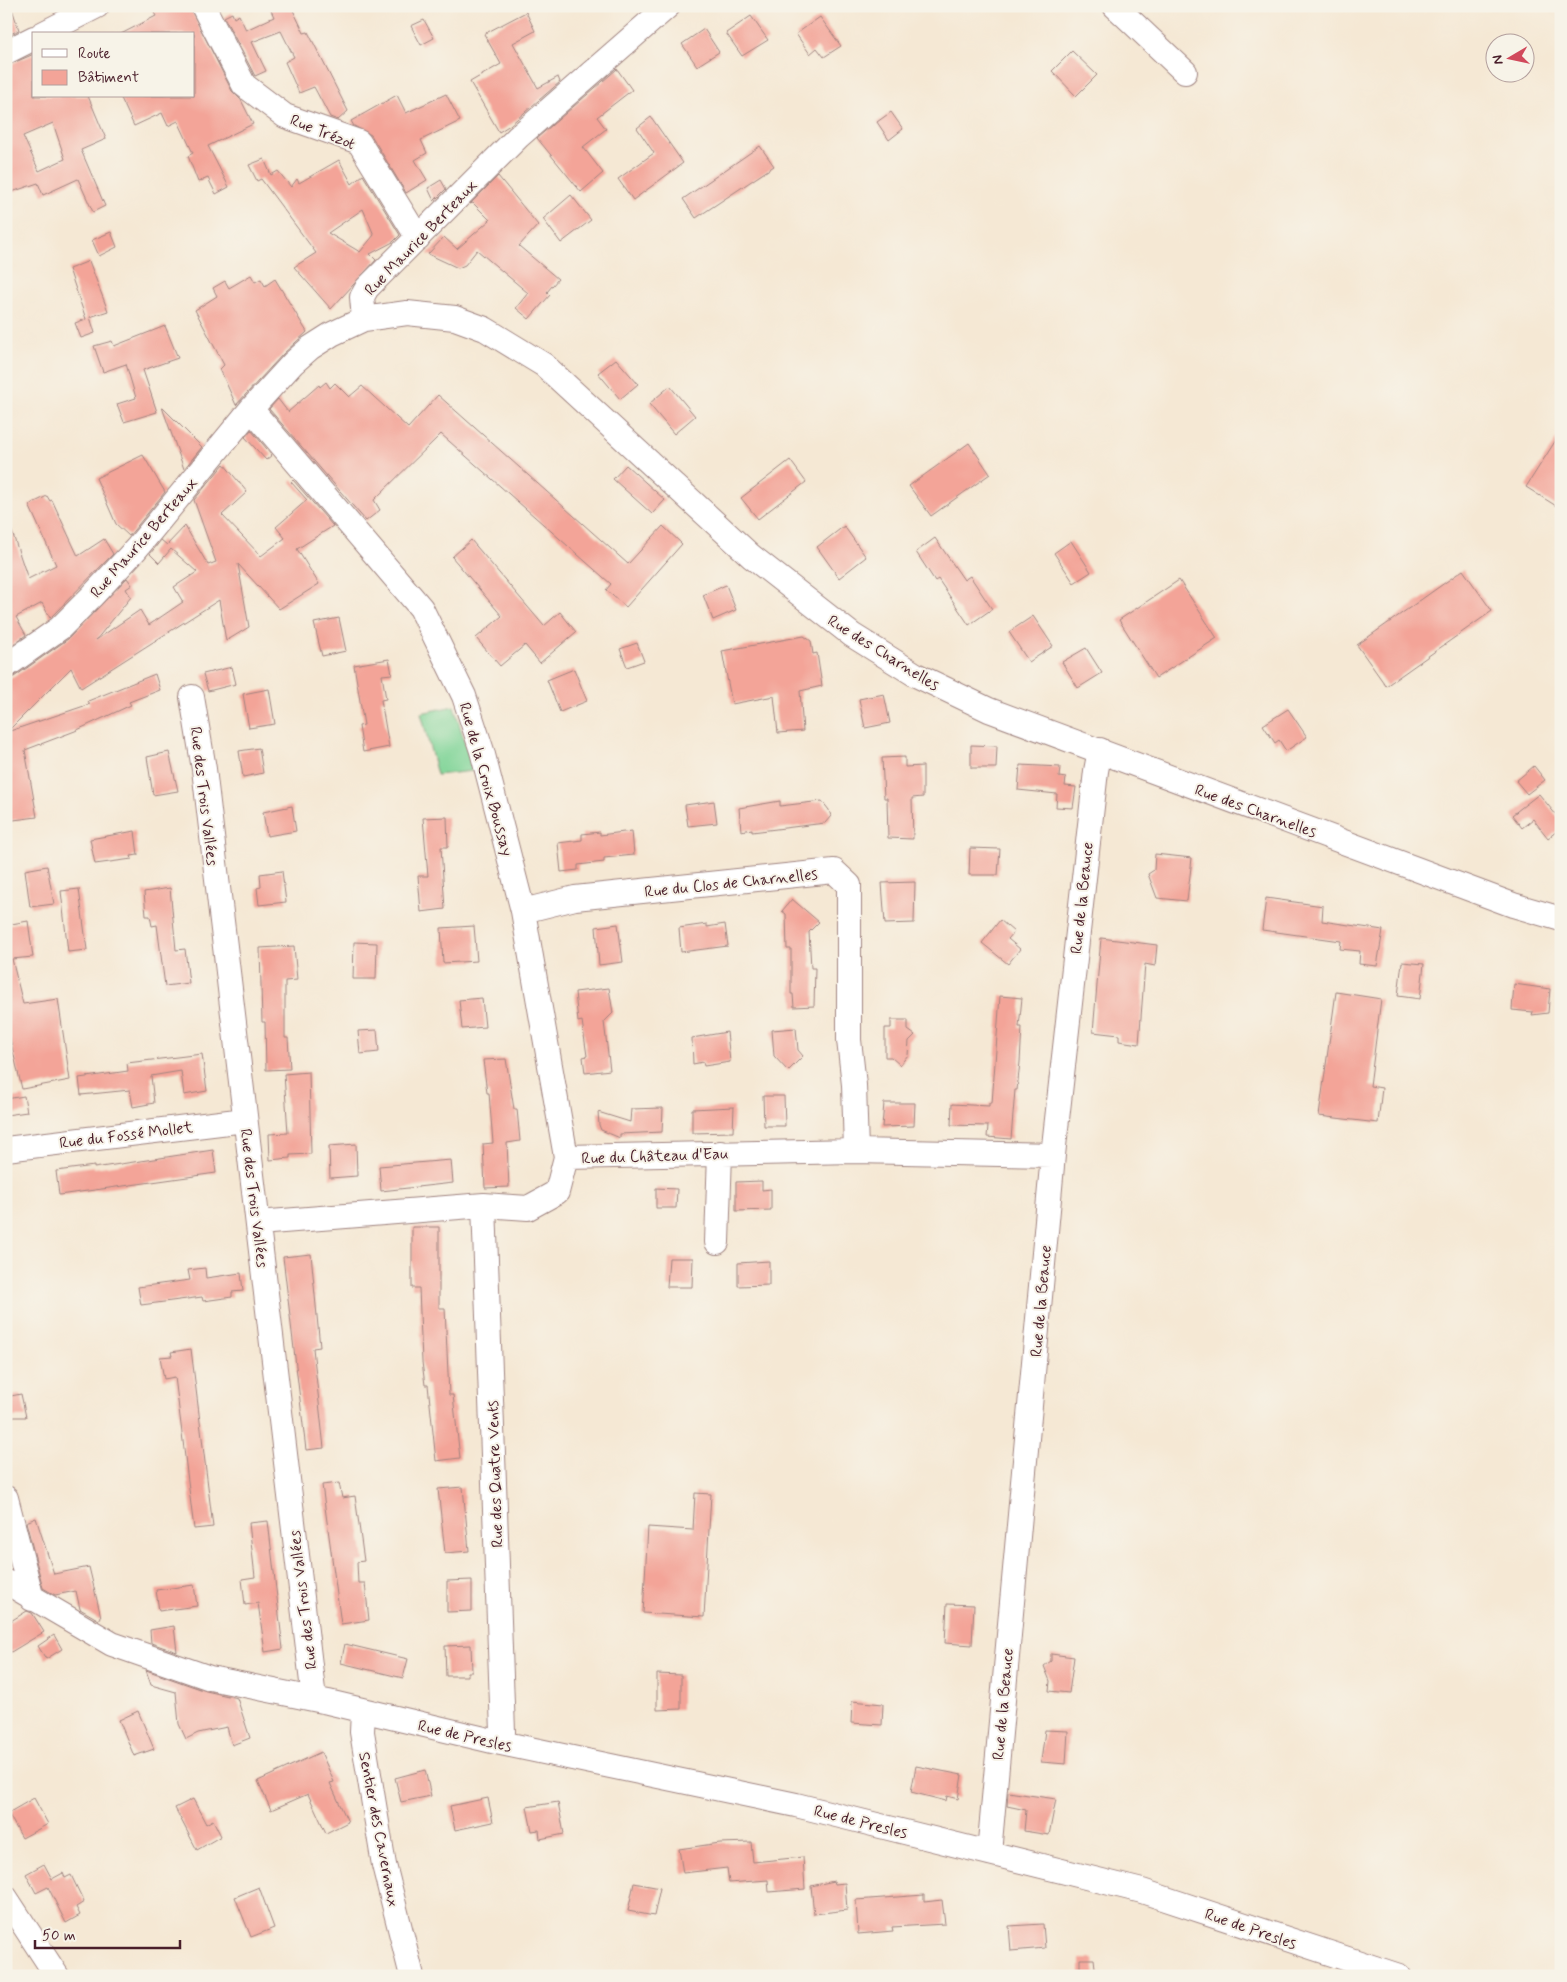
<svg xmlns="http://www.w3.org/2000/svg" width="1567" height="1982" font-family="Mynerve,sans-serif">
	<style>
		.green { fill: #7fd497; stroke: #647a61 }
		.building { fill: #f3a498; fill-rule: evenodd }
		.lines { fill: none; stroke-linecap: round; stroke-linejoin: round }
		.street-casing { stroke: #a08480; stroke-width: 26 }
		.street { stroke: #fff; stroke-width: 24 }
		.labels { text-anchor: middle; stroke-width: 4; stroke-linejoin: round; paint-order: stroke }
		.street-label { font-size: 16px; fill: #4a1f2b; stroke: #f7f3e8 }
	</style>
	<rect width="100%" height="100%" fill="#f7f3e8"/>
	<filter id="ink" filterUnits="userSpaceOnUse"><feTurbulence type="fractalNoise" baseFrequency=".02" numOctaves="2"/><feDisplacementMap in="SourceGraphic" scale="10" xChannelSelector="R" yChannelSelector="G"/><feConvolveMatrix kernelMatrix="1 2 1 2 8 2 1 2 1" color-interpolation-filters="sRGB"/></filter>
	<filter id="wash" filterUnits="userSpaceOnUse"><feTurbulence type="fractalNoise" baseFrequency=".0096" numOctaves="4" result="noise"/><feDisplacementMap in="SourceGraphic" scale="20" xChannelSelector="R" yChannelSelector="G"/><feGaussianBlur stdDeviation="1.12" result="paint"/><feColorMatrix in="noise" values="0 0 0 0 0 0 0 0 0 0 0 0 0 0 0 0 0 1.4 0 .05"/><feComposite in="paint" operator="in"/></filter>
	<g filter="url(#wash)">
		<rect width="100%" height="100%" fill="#f5e8d4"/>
		<path class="green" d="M 454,706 L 473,771 L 437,775 L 421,713 Z"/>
		<g id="blocks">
			<path class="building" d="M 6,6 L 11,6 L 19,30 L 6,36 Z
				M 150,6 L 189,6 L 232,91 L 241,100 L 253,124 L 208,146 L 229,187 L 216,194 L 208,178 L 198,182 L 188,156 L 193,153 L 178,121 L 168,126 L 162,113 L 134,126 L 120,96 L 194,96 L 194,34 L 121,34 L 156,16 Z
				M 269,6 L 291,6 L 304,33 L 308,32 L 348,111 L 338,120 L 330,117 L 314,87 L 299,93 L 285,62 L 294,57 L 281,31 L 252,42 L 266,71 L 255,76 L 224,17 L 232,13 L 234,18 L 239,15 L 246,30 L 274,17 Z
				M 526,12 L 535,31 L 513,43 L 538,88 L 558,77 L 560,82 L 510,125 L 499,132 L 470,82 L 501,64 L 484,34 Z
				M 751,16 L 768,40 L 742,56 L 726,33 Z
				M 820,17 L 841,46 L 824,57 L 817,48 L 810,54 L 796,34 Z
				M 424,20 L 434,38 L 421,45 L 411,26 Z
				M 704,29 L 719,52 L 697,66 L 682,44 Z
				M 1072,51 L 1097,75 L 1076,96 L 1052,71 Z
				M 34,54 L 34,96 L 88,96 L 106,139 L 81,150 L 105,206 L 93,212 L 78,179 L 43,195 L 38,183 L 6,194 L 6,66 ZM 53,123 L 65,159 L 39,171 L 23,136 Z
				M 617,69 L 632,90 L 597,117 L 606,129 L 583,147 L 603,173 L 581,192 L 537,138 Z
				M 446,94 L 460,121 L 421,140 L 427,153 L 415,160 L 427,180 L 406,193 L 371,135 L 354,126 L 351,121 L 397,95 L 406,113 Z
				M 891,112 L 903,129 L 889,140 L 877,122 Z
				M 651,117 L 683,163 L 633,200 L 618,179 L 654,153 L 637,128 Z
				M 760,146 L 774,166 L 696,218 L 683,199 Z
				M 264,159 L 271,175 L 278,171 L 291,187 L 297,179 L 299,183 L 339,160 L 352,184 L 363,175 L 400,235 L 393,242 L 370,254 L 376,260 L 331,309 L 294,267 L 316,253 L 261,179 L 257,181 L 249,165 ZM 363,209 L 374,235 L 360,252 L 328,233 Z
				M 498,176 L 538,225 L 519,246 L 558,279 L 547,292 L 550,295 L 529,319 L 516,308 L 528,293 L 477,250 L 465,265 L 458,268 L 428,254 L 444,237 L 457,249 L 490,220 L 473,203 L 470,204 Z
				M 441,180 L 446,189 L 434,201 L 428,188 Z
				M 571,195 L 591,220 L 561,243 L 543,219 Z
				M 111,232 L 117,247 L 99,256 L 92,240 Z
				M 89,261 L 108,311 L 90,317 L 95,333 L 81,338 L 75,323 L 86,319 L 69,269 Z
				M 251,275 L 255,282 L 261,279 L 265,286 L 275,279 L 307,332 L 283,354 L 236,405 L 220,369 L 224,365 L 195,310 L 217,296 L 213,288 L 225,281 L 229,288 Z
				M 165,326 L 178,358 L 143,370 L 157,412 L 124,422 L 117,404 L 136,398 L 126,364 L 103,372 L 94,346 L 112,341 L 114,346 Z
				M 616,359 L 638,384 L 620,399 L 598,373 Z
				M 326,382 L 330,388 L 335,383 L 349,397 L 362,386 L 408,428 L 438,395 L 628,564 L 663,526 L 682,544 L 626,607 L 606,590 L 611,584 L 441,434 L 374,500 L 380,510 L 366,521 L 269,409 L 278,399 L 288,412 L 319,385 L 320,387 Z
				M 670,386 L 695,416 L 674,434 L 649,404 Z
				M 162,407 L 202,447 L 184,469 Z
				M 251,430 L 272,455 L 266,460 L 245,437 Z
				M 1561,432 L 1561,509 L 1526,487 Z
				M 969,443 L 990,474 L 931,516 L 909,486 Z
				M 143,455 L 165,492 L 129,536 L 116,524 L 96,478 Z
				M 790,460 L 806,482 L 758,519 L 741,498 Z
				M 224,464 L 247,492 L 222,515 L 261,556 L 285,538 L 276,527 L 307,500 L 291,482 L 293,480 L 333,526 L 297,549 L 319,584 L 279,609 L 238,564 L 249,627 L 226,641 L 219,600 L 81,688 L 71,668 L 7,732 L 90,704 L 88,701 L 155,674 L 160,690 L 129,702 L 131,705 L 75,731 L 25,750 L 37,817 L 6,821 L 6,680 L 14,677 L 68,639 L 127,578 L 132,585 L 126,589 L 131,597 L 96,640 L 140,610 L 149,625 L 183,602 L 174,587 L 197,572 L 171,549 L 159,563 L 150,554 L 161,540 L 167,545 L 185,526 L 208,565 L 216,562 L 194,500 Z
				M 626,465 L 665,500 L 652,514 L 613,479 Z
				M 47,496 L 50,501 L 52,500 L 78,556 L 104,539 L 113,554 L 50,618 L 42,603 L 16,617 L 26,635 L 6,649 L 6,523 L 9,523 L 28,579 L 56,565 L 29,505 Z
				M 844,526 L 866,557 L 839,578 L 817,547 Z
				M 935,538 L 964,580 L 970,576 L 992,609 L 969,625 L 938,579 L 935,581 L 916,552 Z
				M 471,540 L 544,626 L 560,612 L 576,632 L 540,663 L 525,645 L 500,666 L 476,638 L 502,616 L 452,557 Z
				M 1071,541 L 1091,572 L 1074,583 L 1054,553 Z
				M 1463,570 L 1492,611 L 1386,686 L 1357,645 Z
				M 1179,580 L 1217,638 L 1156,678 L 1119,620 Z
				M 726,585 L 736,610 L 713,620 L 703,595 Z
				M 1033,616 L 1053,646 L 1029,662 L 1009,632 Z
				M 339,618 L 346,651 L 322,656 L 314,623 Z
				M 804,636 L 811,641 L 813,654 L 817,653 L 822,686 L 800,691 L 803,731 L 778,733 L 774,696 L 732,704 L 722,651 Z
				M 637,643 L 644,661 L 627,667 L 620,649 Z
				M 1086,648 L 1102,673 L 1078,688 L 1062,662 Z
				M 389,659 L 392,674 L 382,675 L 386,699 L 381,700 L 389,747 L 363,752 L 359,726 L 364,725 L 354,665 Z
				M 232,667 L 236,684 L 208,691 L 203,674 Z
				M 574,669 L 587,701 L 560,712 L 547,680 Z
				M 269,689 L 275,724 L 249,728 L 243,694 Z
				M 884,694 L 890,723 L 865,728 L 859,699 Z
				M 1288,709 L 1307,737 L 1286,751 L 1279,740 L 1275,743 L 1263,725 Z
				M 971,745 L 997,746 L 996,768 L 971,768 Z
				M 259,748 L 263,773 L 243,777 L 239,751 Z
				M 169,752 L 178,791 L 153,795 L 147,757 Z
				M 905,757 L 905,767 L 923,766 L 923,797 L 912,798 L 913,839 L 888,838 L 887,798 L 884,798 L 882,758 Z
				M 1020,765 L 1060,767 L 1059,777 L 1066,778 L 1065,786 L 1076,787 L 1073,808 L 1056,807 L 1057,794 L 1018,790 Z
				M 1534,766 L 1545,780 L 1527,794 L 1516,781 Z
				M 1539,794 L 1561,821 L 1561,828 L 1548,838 L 1533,819 L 1522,828 L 1512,815 Z
				M 714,801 L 717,823 L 688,826 L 685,805 Z
				M 780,801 L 780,806 L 822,801 L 829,810 L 831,816 L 825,823 L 752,832 L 752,829 L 741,831 L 739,808 Z
				M 292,806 L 296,831 L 267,836 L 263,812 Z
				M 447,817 L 448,847 L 441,847 L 445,909 L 421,912 L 418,876 L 428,876 L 423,818 Z
				M 135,831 L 138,855 L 131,856 L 132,859 L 95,864 L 90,839 Z
				M 632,831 L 634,855 L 604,858 L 604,862 L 578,865 L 578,870 L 561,872 L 558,843 L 582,840 L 582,834 L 600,832 L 600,835 Z
				M 970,848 L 1000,849 L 998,875 L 969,875 Z
				M 1155,854 L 1192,858 L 1187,901 L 1157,898 L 1148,874 L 1154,870 Z
				M 47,866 L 54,904 L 30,907 L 25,870 Z
				M 282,871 L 286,902 L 259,905 L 257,888 L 261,887 L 260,874 Z
				M 915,882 L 914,923 L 885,924 L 882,883 Z
				M 170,888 L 176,950 L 185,949 L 189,983 L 165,986 L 157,925 L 152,926 L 150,916 L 146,916 L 144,892 Z
				M 79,889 L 87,950 L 68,952 L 61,891 Z
				M 1266,898 L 1323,906 L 1322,921 L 1383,930 L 1377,966 L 1359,964 L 1360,951 L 1340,949 L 1341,941 L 1262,930 Z
				M 792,899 L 819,922 L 809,932 L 811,968 L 815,968 L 814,1006 L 794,1007 L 793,994 L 791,994 L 791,949 L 787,949 L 786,914 L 782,911 Z
				M 1000,920 L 1014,932 L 1008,939 L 1020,949 L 1008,964 L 982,943 Z
				M 28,921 L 33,957 L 12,959 L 23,1004 L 58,999 L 70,1080 L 22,1089 L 6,1022 L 6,925 Z
				M 618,924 L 623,962 L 599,965 L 596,927 Z
				M 707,924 L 707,927 L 725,924 L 728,946 L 681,952 L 679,928 Z
				M 474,926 L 477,961 L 443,963 L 441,928 Z
				M 1101,938 L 1157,945 L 1155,966 L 1145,964 L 1139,1044 L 1119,1041 L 1119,1035 L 1093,1032 Z
				M 354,942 L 377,943 L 376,979 L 353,979 Z
				M 294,946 L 297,980 L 285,981 L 285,1038 L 288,1038 L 290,1069 L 266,1070 L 265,1022 L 262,1022 L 260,948 Z
				M 1402,962 L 1424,964 L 1420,999 L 1398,996 Z
				M 1514,984 L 1550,989 L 1548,1013 L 1532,1015 L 1533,1012 L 1512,1010 Z
				M 609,988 L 613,1013 L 604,1022 L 610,1070 L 585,1073 L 583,1057 L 587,1056 L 582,1021 L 578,1022 L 575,992 Z
				M 1336,992 L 1381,999 L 1370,1086 L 1382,1088 L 1378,1123 L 1319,1116 Z
				M 1000,996 L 1022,998 L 1019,1027 L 1022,1027 L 1020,1062 L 1017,1090 L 1015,1090 L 1011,1139 L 987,1137 L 988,1126 L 951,1125 L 952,1104 L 989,1106 L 989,1103 L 992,1103 Z
				M 482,998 L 485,1027 L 462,1029 L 459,1000 Z
				M 891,1020 L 908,1020 L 908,1030 L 915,1035 L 909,1041 L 908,1055 L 900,1065 L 891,1057 L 885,1057 L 885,1028 L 891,1028 Z
				M 796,1028 L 798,1050 L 803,1056 L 788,1071 L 774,1056 L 772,1030 Z
				M 377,1030 L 379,1052 L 360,1054 L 358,1031 Z
				M 727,1032 L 730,1062 L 704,1066 L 703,1062 L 693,1064 L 692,1038 Z
				M 202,1054 L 207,1091 L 184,1095 L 181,1071 L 151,1076 L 154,1103 L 133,1107 L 130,1090 L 81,1095 L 79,1078 L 128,1071 L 127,1063 Z
				M 506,1059 L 514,1109 L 517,1109 L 520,1141 L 507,1143 L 509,1187 L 485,1188 L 483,1144 L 493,1143 L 489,1093 L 487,1093 L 483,1060 Z
				M 309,1072 L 311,1154 L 290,1155 L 290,1158 L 270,1160 L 269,1134 L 288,1133 L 284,1074 Z
				M 24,1096 L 27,1112 L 6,1115 L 6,1099 Z
				M 763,1096 L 784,1096 L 785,1126 L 764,1126 Z
				M 884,1103 L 915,1103 L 914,1126 L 882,1127 Z
				M 734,1107 L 733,1132 L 692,1133 L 692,1109 Z
				M 663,1108 L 662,1132 L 620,1134 L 620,1138 L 601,1130 L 599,1125 L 598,1112 L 630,1122 L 631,1109 Z
				M 356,1144 L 357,1176 L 330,1178 L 329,1146 Z
				M 213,1150 L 216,1173 L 59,1195 L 56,1171 L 94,1166 L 94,1168 Z
				M 451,1160 L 453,1183 L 381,1191 L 379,1166 Z
				M 762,1181 L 762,1190 L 771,1189 L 771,1210 L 736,1211 L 736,1182 Z
				M 656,1188 L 677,1189 L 676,1208 L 656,1208 Z
				M 412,1227 L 439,1227 L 439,1308 L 445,1308 L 449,1395 L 453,1395 L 460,1458 L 436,1461 L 428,1385 L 425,1385 L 422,1362 L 419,1288 L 412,1288 Z
				M 311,1254 L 320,1347 L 313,1348 L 324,1448 L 306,1450 L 283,1257 Z
				M 669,1258 L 693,1258 L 692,1287 L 667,1287 Z
				M 769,1261 L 769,1285 L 738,1286 L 738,1263 Z
				M 205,1268 L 206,1278 L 241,1273 L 243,1291 L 232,1292 L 232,1297 L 203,1301 L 202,1297 L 141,1305 L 138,1287 L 190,1280 L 188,1270 Z
				M 191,1349 L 213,1527 L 194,1529 L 175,1377 L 164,1379 L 160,1357 L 172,1356 L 171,1352 Z
				M 21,1394 L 26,1417 L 6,1417 L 6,1397 Z
				M 339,1483 L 342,1498 L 355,1496 L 364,1561 L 357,1562 L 358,1583 L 365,1583 L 369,1620 L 341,1624 L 322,1485 Z
				M 463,1487 L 469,1551 L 445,1553 L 438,1489 Z
				M 695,1493 L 711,1494 L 704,1617 L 643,1613 L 648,1527 L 693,1530 Z
				M 36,1518 L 54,1574 L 89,1567 L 101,1617 L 99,1620 L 80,1609 L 76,1591 L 55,1595 L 43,1588 L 26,1522 Z
				M 268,1521 L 283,1649 L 265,1652 L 258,1603 L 245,1605 L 242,1579 L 255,1577 L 249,1523 Z
				M 472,1580 L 472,1611 L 447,1612 L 447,1581 Z
				M 194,1585 L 197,1606 L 159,1611 L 156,1590 Z
				M 947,1604 L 974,1605 L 972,1645 L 945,1643 Z
				M 27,1611 L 32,1613 L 44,1632 L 6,1655 L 6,1624 Z
				M 174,1626 L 177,1652 L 151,1643 L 150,1630 Z
				M 54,1635 L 62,1649 L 46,1659 L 38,1646 Z
				M 345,1644 L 408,1659 L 403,1678 L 341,1663 Z
				M 471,1645 L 472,1672 L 468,1672 L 468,1676 L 446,1676 L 445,1646 Z
				M 1051,1654 L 1074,1657 L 1069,1693 L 1049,1691 L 1050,1681 L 1044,1666 L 1051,1661 Z
				M 146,1670 L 206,1691 L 237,1698 L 250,1738 L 232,1745 L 227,1727 L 198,1733 L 186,1739 L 179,1724 L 176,1692 L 151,1685 Z
				M 657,1674 L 681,1675 L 681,1709 L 657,1710 Z
				M 852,1701 L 883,1704 L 882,1725 L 851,1723 Z
				M 138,1711 L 154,1749 L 134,1756 L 119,1720 Z
				M 1045,1730 L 1068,1731 L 1066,1764 L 1041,1762 Z
				M 321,1752 L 334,1782 L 330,1783 L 348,1822 L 326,1833 L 308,1794 L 271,1810 L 258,1781 Z
				M 916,1766 L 962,1775 L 958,1799 L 947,1796 L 946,1801 L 911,1792 Z
				M 425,1770 L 431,1796 L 401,1802 L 395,1778 Z
				M 1008,1792 L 1056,1799 L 1049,1835 L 1024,1831 L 1026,1810 L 1007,1806 Z
				M 34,1798 L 48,1824 L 22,1838 L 8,1813 Z
				M 488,1798 L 493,1822 L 455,1830 L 450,1806 Z
				M 193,1799 L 206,1824 L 213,1820 L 221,1836 L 197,1850 L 175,1808 Z
				M 558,1802 L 564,1834 L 540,1839 L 539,1830 L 532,1831 L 527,1807 Z
				M 751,1842 L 753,1862 L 803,1857 L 805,1889 L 769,1892 L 768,1880 L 729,1883 L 727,1868 L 683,1873 L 679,1849 L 720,1843 Z
				M 44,1864 L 52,1879 L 63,1873 L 65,1878 L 71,1875 L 84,1902 L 76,1907 L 80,1915 L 66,1923 L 48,1887 L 36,1893 L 26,1874 Z
				M 834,1881 L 835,1884 L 845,1883 L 847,1910 L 814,1914 L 811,1886 Z
				M 634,1883 L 660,1888 L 654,1916 L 628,1911 Z
				M 259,1887 L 274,1928 L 251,1937 L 235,1897 Z
				M 924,1895 L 924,1902 L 942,1900 L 945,1924 L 892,1927 L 893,1931 L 858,1934 L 856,1900 Z
				M 1043,1924 L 1045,1948 L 1011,1951 L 1009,1926 Z
				M 1080,1959 L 1094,1959 L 1096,1976 L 1080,1976 Z"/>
		</g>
	</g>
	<g filter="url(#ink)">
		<use href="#blocks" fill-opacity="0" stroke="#a08480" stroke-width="1"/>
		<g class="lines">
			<g class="street-casing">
				<path id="street" d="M 203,6 L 244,85 L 285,116 L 359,142 L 418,238
					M 1115,6 L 1185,72
					M 42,34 L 97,6
					M 6,52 L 34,38
					M 364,319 L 362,297 L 367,288 L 518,137 L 668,6
					M 251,409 L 421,608 L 464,696 L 482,751 L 523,911 L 566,1157
					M 6,666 L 60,628 L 92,596 L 136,549 L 251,409 L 293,363 L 310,348 L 332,334 L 364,319 L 407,313 L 455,318 L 485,329 L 544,365 L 751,556 L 852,635 L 916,675 L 989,710 L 1513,905 L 1561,919
					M 192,697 L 204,769 L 314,1699
					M 523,911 L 575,898 L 834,871 L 849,885 L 849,1040 L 854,1085 L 856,1151
					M 6,1149 L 245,1120
					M 484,1205 L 503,1732 L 501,1743
					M 258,1223 L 484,1205 L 528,1208 L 557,1192 L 566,1157 L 856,1151 L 1053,1155
					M 717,1242 L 720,1153
					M 6,1498 L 32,1599
					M 6,1582 L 112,1644 L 210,1678 L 328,1702 L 501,1743 L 796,1805 L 1142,1891 L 1399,1976
					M 363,1711 L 362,1732 L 384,1865 L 412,1976
					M 989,1853 L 1053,1155 L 1096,771 L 1100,750
					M 6,1898 L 57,1976"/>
			</g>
			<use href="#street" class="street"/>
		</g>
	</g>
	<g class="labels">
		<g class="street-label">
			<text transform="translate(323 131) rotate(22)" y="6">Rue Trézot</text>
			<text transform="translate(420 237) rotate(-46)" y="6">Rue Maurice Berteaux</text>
			<text transform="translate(143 537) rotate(-49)" y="6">Rue Maurice Berteaux</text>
			<text transform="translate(884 652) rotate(32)" y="6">Rue des Charnelles</text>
			<text transform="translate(487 779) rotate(74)" y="6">Rue de la Croix Boussay</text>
			<text transform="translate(205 796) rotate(83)" y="6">Rue des Trois Vallées</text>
			<text transform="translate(1256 810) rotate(20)" y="6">Rue des Charnelles</text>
			<text transform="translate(731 882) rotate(-6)" y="6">Rue du Clos de Charnelles</text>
			<text transform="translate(1081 898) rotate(-84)" y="6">Rue de la Beauce</text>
			<text transform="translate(126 1134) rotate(-7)" y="6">Rue du Fossé Mollet</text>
			<text transform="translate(655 1155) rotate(-2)" y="6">Rue du Château d'Eau</text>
			<text transform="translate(255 1198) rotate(83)" y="6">Rue des Trois Vallées</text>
			<text transform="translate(1040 1301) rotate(-85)" y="6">Rue de la Beauce</text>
			<text transform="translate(494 1474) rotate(-92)" y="6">Rue des Quatre Vents</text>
			<text transform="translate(302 1600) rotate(-97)" y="6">Rue des Trois Vallées</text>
			<text transform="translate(1002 1704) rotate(-85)" y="6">Rue de la Beauce</text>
			<text transform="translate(465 1735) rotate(13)" y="6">Rue de Presles</text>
			<text transform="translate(861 1821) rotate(14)" y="6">Rue de Presles</text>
			<text transform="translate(380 1829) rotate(79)" y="6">Sentier des Cavernaux</text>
			<text transform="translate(1251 1928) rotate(19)" y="6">Rue de Presles</text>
		</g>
	</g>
	<rect width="1567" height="1982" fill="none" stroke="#f7f3e8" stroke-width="25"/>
	<rect x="32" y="32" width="162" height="65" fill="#f7f3e8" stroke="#b29e9c"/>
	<rect x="42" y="49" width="25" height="8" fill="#ffffff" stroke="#b29e9c"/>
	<text x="78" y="58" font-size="15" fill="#4a1f2b">Route</text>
	<rect x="42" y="70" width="25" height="15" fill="#f3a498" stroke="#b29e9c"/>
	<text x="78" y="82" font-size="15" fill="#4a1f2b">Bâtiment</text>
	<g transform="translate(1510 58) rotate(261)"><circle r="24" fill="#f7f3e8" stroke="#b29e9c"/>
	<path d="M0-4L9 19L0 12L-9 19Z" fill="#d1495b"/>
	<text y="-8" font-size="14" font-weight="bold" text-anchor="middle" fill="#4a1f2b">N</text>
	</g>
	<path d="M35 1940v8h145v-8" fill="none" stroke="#4a1f2b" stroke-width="2.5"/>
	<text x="42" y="1940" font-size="15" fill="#4a1f2b" stroke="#f7f3e8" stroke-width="4" paint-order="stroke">50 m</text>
</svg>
